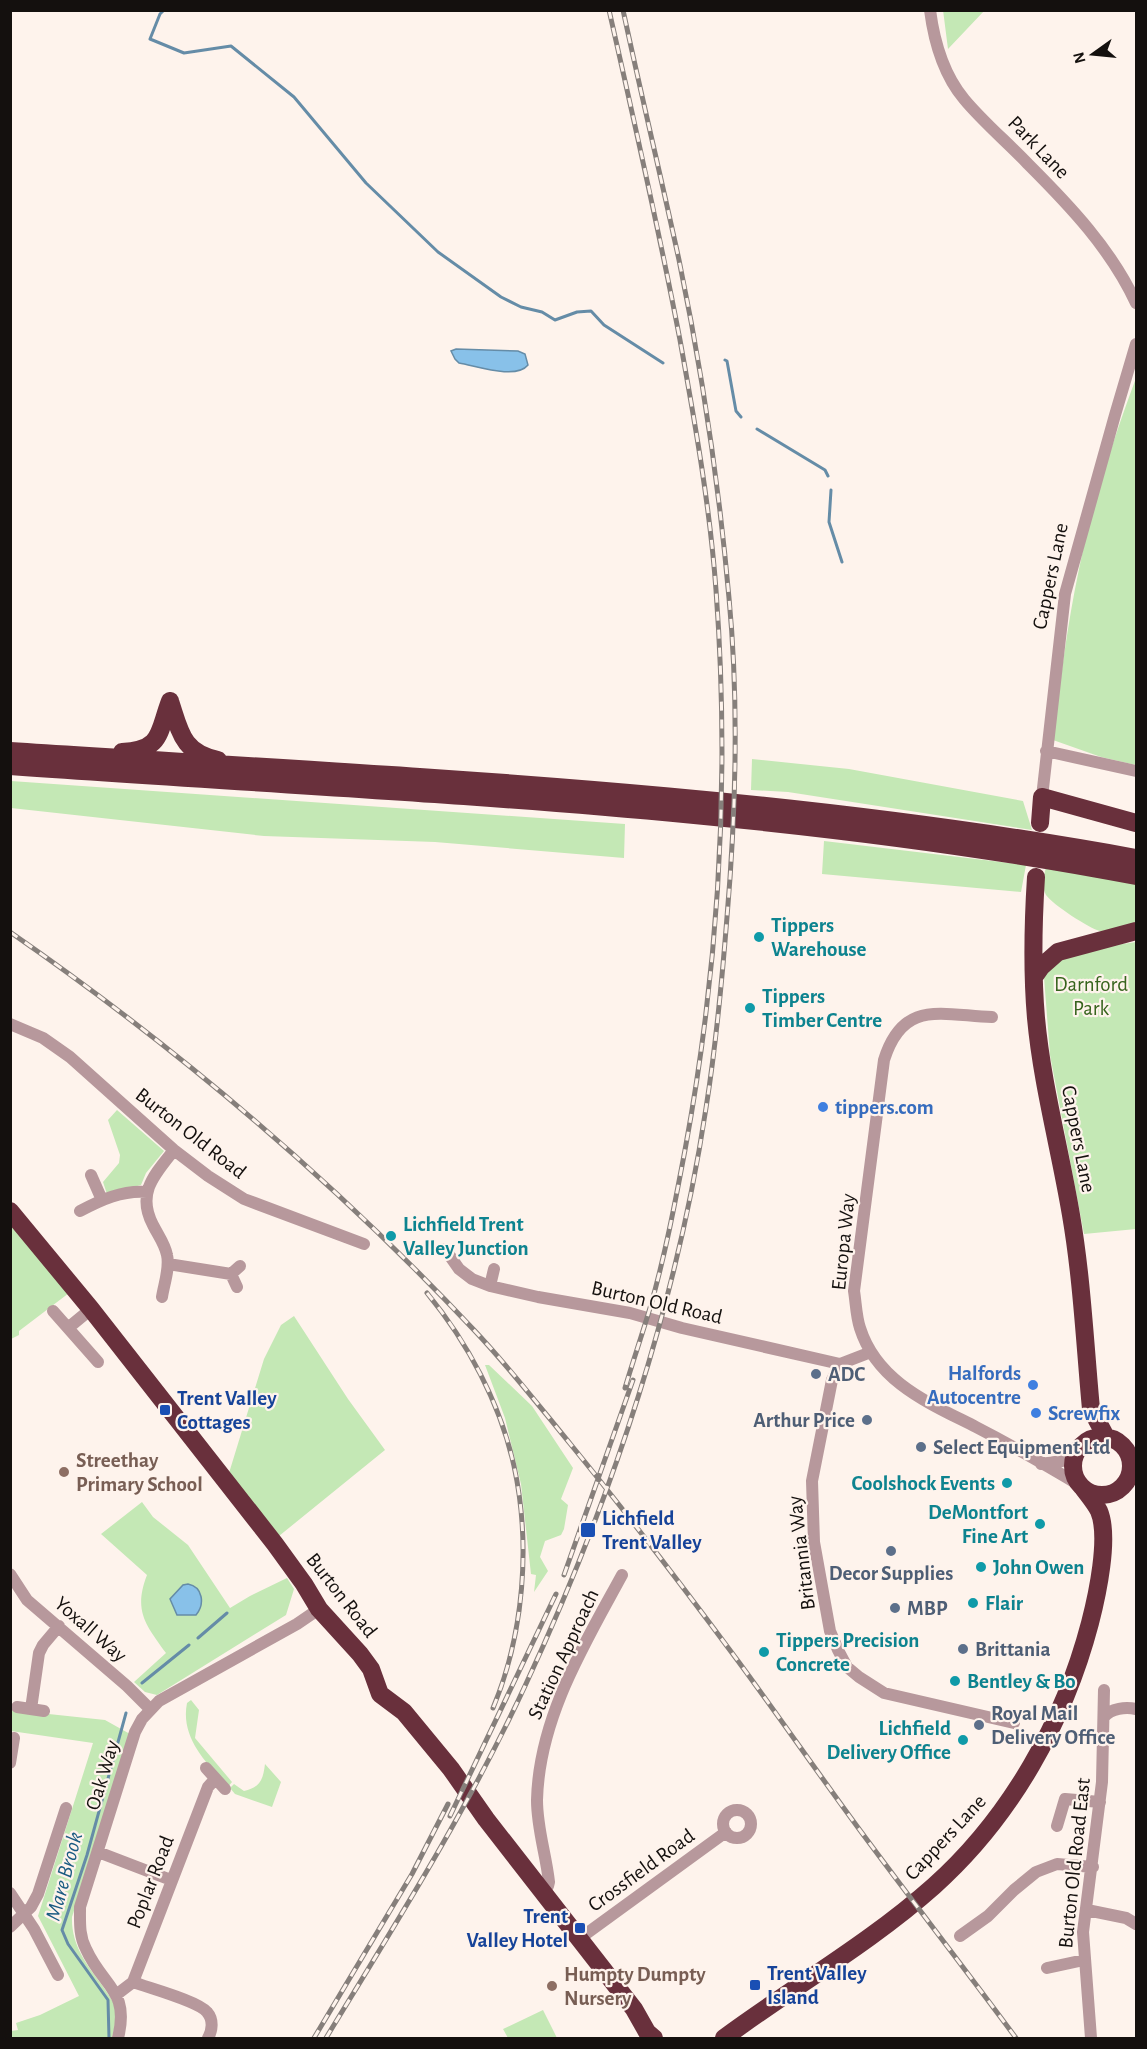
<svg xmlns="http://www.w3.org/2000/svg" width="1147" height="2049" font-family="'Alegreya Sans',sans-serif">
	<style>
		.green { fill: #c4e8b5 }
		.water { fill: #88c1e9; stroke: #658ca7; stroke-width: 1.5 }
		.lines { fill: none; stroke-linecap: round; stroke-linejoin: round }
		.stream { stroke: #658ca7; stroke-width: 3 }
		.minor { stroke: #b7989c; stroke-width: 12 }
		.highway { stroke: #69303c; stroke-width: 18 }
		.rail-casing { stroke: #867f7b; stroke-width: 5 }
		.rail { stroke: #fef3ec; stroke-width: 3; stroke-dasharray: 9; stroke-linecap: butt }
		.culture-dot { fill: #0f9aa8; stroke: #fef3ec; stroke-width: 2 }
		.shop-dot { fill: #3f7fe0; stroke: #fef3ec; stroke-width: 2 }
		.service-dot { fill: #5c6f8a; stroke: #fef3ec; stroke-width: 2 }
		.transit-dot { fill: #1a4fb4; stroke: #fef3ec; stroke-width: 2 }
		.education-dot { fill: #8d6e63; stroke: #fef3ec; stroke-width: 2 }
		.labels { text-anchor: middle; stroke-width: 4.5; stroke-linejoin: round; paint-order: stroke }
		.street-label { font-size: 21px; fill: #14100e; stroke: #fef3ec }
		.culture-label { font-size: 21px; font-weight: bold; fill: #0d838f; stroke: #fef3ec; text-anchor: start }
		.park-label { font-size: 21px; fill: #37641d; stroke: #fef3ec }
		.shop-label { font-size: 21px; font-weight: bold; fill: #366cbe; stroke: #fef3ec; text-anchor: start }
		.service-label { font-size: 21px; font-weight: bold; fill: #4e5e75; stroke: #fef3ec; text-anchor: start }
		.transit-label { font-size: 21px; font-weight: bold; fill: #164399; stroke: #fef3ec; text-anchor: start }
		.education-label { font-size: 21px; font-weight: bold; fill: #785e54; stroke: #fef3ec; text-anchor: start }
		.water-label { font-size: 22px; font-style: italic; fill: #1a5b82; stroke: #fef3ec }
	</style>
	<rect width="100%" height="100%" fill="#fef3ec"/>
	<path class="green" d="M 943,10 L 984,10 L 984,11 L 948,49 Z
		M 1136,378 L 1136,765 L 1101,757 L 1053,740 C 1060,683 1067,626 1079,569 C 1092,504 1113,440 1136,378 Z
		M 752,759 L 849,769 L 1023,801 L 1032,830 L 788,792 L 751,790 Z
		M 11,781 L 625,824 L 624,858 L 435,842 L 264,836 L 11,808 Z
		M 824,841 L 1026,865 L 1021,892 L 822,874 Z
		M 1046,867 L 1136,883 L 1136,922 C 1128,924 1108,932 1100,931 C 1090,929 1052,904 1046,895 C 1041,886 1044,876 1046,867 Z
		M 1136,942 L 1136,1229 L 1084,1234 L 1050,1055 L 1044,977 C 1046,973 1047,968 1050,965 C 1069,947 1112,946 1136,942 Z
		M 117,1110 L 164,1151 L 146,1173 L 141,1185 L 107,1194 L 103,1182 L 119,1163 L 120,1155 L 108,1120 Z
		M 10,1222 L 69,1293 L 19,1331 L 19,1335 L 11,1339 Z
		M 294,1316 L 348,1399 L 385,1450 L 279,1536 L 229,1473 L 264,1359 L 281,1325 Z
		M 485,1365 L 489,1365 L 532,1406 L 573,1468 L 561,1499 L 568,1505 L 564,1529 L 561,1535 L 545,1541 L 540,1557 L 548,1571 L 534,1592 L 536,1575 L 531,1574 L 521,1484 L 505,1418 Z
		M 142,1502 L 153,1517 L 188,1545 L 230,1608 L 250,1596 L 287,1578 L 294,1589 L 286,1615 L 157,1695 L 145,1692 L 134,1682 L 166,1653 C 146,1625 133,1611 147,1575 L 101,1534 Z
		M 191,1700 L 199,1710 L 195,1738 L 232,1782 L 228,1787 C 207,1763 180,1738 187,1703 Z
		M 11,1710 L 105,1720 L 130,1734 L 72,1917 C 71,1944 86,1964 102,1985 C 107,1993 114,2001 116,2010 C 117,2020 114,2029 112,2038 L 11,2038 L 11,2031 L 18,2030 L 16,2023 L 40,2015 L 79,1996 L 38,1916 L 93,1743 L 11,1731 Z
		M 265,1764 L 281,1782 L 272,1807 L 235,1794 L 230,1788 L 234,1784 L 244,1791 C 261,1787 263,1779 265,1764 Z
		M 543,2010 L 557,2038 L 508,2038 L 503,2029 Z"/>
	<path class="water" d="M 456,349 L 518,351 L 525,354 L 528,365 C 516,380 477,366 459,363 L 455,359 L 451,351 Z
		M 188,1584 C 203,1587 205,1604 196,1615 L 177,1615 L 170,1599 L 183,1585 Z"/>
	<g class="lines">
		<path class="stream" d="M 164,10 L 160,14 L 150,39 L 184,53 L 231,46 L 294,97 L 366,183 L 438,252 L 501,297 L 521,307 L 542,312 L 555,320 L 577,312 L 591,311 L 604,325 L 663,363
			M 725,360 L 727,361 L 736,411 L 741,417
			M 757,429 L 825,470 L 828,476
			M 831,490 L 829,522 L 842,562
			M 198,1638 L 227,1613
			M 142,1683 L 189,1645
			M 109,2038 L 108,2000 L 68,1944 L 62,1930 L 87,1855 L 126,1713"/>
		<path class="minor" d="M 930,10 C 934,41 944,75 964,99 C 983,122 1007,142 1028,164 C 1070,206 1111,249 1136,303
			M 1046,751 L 1136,771
			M 1042,797 L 1065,594 L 1115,415 L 1136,344
			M 992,1017 C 941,1015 903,999 884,1060 L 854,1291 C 856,1303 856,1316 860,1328 C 877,1382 929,1403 976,1427 C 1011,1445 1046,1465 1081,1486
			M 10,1024 L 43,1038 L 70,1057 L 174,1150 L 208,1176 L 244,1199 L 364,1244
			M 91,1175 L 102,1200
			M 80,1211 C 101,1200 122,1190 147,1192
			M 445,1249 L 459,1269 L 472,1279 L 490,1286 L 538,1297 L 630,1313 L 682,1328 L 840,1364 L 871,1352
			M 168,1264 L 231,1274
			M 490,1286 L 494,1269
			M 237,1287 L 231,1274 L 240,1266
			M 162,1297 C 164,1284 170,1268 167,1255 C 165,1244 158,1235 153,1225 C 136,1193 155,1174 174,1150
			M 53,1311 L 98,1362
			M 68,1328 L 91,1309
			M 840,1364 L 832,1380 L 812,1481 L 814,1542 L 830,1631 L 838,1650 L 847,1667 L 859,1677 L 884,1693 L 1014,1723
			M 1126,1451 L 1136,1459
			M 1041,1464 L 1062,1461 L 1075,1455
			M 1127,1480 L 1136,1478
			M 10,1574 L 27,1600 L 127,1686 L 150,1709
			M 17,1707 L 44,1711
			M 31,1709 L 39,1653 L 43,1645 L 59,1626
			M 1104,1717 C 1111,1708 1126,1707 1136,1709
			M 10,1763 L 14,1738
			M 206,1768 L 225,1789
			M723 1824a14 14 0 1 1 28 0a14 14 0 1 1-28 0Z
			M 1057,1826 L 1065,1799 L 1100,1802
			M 98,1852 L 171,1880
			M 542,1891 L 548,1886 L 549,1882 C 546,1854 537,1829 537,1800 C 539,1718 584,1645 622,1575
			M 10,1893 L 34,1929 L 58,1975
			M 1087,1910 L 1126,1918 L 1136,1924
			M 10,1927 L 31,1907 L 38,1894 L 66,1808
			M 960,1936 L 988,1916 L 1014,1890 L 1036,1872 L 1057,1864 L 1093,1867
			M 579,1939 L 726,1832
			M 1047,1968 L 1084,1960
			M 133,1982 C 149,1988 198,2001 207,2012 C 214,2020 212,2031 208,2038
			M 116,1995 L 133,1982 L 208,1787 L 215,1779
			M 118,2038 C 130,1990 103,1987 86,1949 C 79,1936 80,1922 80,1907 L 135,1732 L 142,1719 L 159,1701 L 297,1624 L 319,1609
			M 1091,2038 L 1083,1932 L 1102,1782 L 1104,1690"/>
		<path class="highway" d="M 170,701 C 180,731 182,753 218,760
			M 10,751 C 388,776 763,790 1136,858
			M 122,752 C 163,750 158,732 170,701
			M 10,766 C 387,793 765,805 1136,876
			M 1040,823 L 1042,797 L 1136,823
			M 1036,877 C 1033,924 1032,972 1036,1018 C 1042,1084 1060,1149 1071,1215 C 1082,1279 1085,1345 1091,1409 L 1106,1437
			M 1034,977 L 1041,967 L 1058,952 L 1136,931
			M 10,1211 L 91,1309 L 275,1544 L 304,1584 L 319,1609 L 360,1654 L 371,1669 L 380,1694 L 404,1712 L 451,1769 L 486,1819 L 634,2009 L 647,2032 L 654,2038
			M1073 1466a29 29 0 1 1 58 0a29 29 0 1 1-58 0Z
			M 724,2038 C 793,1987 870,1943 934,1886 C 1011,1817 1064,1722 1090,1623 C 1097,1596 1110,1537 1099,1511 C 1095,1503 1088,1495 1083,1488"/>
		<g class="rail-casing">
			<path id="rail" d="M 609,10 C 634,120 659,230 680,340 C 695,423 710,507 716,590 C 730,778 719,966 685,1150 C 675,1203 665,1256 650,1308 C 642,1335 633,1361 625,1388
				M 10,932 C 179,1049 334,1181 474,1330 C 509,1367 540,1407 572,1446 C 629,1516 684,1588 738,1661 C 780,1718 820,1776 862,1833 C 913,1902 965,1969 1016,2038
				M 427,1293 C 468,1343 500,1403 514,1466 C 531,1544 524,1634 493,1708
				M 564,1575 L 633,1380
				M 450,1816 L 556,1594
				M 314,2038 L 412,1874 L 448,1804
				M 326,2038 C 396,1923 468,1809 525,1686 C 610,1503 676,1307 706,1108 C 716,1045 722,981 727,917 C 736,811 739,703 729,598 C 719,485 702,371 679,260 C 661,177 641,94 623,10"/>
		</g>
		<use href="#rail" class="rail"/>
	</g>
	<g class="culture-dot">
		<circle cx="759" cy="937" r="6"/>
		<circle cx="750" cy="1008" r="6"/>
		<circle cx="391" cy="1236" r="6"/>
		<circle cx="1007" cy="1483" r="6"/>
		<circle cx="1040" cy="1524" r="6"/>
		<circle cx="981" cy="1567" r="6"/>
		<circle cx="973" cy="1603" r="6"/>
		<circle cx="764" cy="1652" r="6"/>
		<circle cx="955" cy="1681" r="6"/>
		<circle cx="963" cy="1740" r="6"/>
	</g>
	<g class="shop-dot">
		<circle cx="823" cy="1107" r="6"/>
		<circle cx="1033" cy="1385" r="6"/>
		<circle cx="1036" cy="1413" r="6"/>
	</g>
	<g class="service-dot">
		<circle cx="816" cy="1374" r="6"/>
		<circle cx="867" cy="1420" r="6"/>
		<circle cx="921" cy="1447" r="6"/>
		<circle cx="891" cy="1551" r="6"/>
		<circle cx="895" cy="1608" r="6"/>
		<circle cx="963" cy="1649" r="6"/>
		<circle cx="979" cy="1725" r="6"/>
	</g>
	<g class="transit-dot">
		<rect x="159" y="1404" width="12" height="12" rx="3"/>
		<rect x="580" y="1522" width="16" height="16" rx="3"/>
		<rect x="574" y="1922" width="12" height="12" rx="3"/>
		<rect x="749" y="1979" width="12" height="12" rx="3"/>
	</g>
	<g class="education-dot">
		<circle cx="64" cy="1472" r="6"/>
		<circle cx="552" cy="1986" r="6"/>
	</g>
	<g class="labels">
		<g class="street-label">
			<text transform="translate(1039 147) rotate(46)" y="7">Park Lane</text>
			<text transform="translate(1050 576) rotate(-78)" y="7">Cappers Lane</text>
			<text transform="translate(191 1133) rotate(38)" y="7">Burton Old Road</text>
			<text transform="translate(1079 1139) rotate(79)" y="7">Cappers Lane</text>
			<text transform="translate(843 1242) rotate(-84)" y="7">Europa Way</text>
			<text transform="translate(657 1302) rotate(13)" y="7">Burton Old Road</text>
			<text transform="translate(801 1553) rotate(-97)" y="7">Britannia Way</text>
			<text transform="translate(342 1595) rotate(52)" y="7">Burton Road</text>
			<text transform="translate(91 1629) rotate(41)" y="7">Yoxall Way</text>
			<text transform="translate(563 1654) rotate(-65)" y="7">Station Approach</text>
			<text transform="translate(102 1775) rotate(-73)" y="7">Oak Way</text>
			<text transform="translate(945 1837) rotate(-47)" y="7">Cappers Lane</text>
			<text transform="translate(1074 1863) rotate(-84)" y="7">Burton Old Road East</text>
			<text transform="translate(641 1870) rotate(-36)" y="7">Crossfield Road</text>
			<text transform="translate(150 1882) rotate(-69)" y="7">Poplar Road</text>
		</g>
		<g class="culture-label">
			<text x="771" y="932">Tippers<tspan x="771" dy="24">Warehouse</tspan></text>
			<text x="762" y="1003">Tippers<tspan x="762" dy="24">Timber Centre</tspan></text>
			<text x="403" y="1231">Lichfield Trent<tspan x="403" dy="24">Valley Junction</tspan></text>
			<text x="995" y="1490" text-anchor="end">Coolshock Events</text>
			<text x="1028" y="1519" text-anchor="end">DeMontfort<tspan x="1028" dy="24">Fine Art</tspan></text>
			<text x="993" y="1574">John Owen</text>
			<text x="985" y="1610">Flair</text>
			<text x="776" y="1647">Tippers Precision<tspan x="776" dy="24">Concrete</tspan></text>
			<text x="967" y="1688">Bentley &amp; Bo</text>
			<text x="951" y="1735" text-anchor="end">Lichfield<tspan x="951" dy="24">Delivery Office</tspan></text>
		</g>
		<g class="park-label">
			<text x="1091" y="991">Darnford<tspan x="1091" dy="24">Park</tspan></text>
		</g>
		<g class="shop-label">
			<text x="835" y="1114">tippers.com</text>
			<text x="1021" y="1380" text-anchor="end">Halfords<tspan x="1021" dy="24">Autocentre</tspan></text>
			<text x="1048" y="1420">Screwfix</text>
		</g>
		<g class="service-label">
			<text x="828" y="1381">ADC</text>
			<text x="855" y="1427" text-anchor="end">Arthur Price</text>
			<text x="933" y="1454">Select Equipment Ltd</text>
			<text x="891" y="1580" text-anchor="middle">Decor Supplies</text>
			<text x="907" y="1615">MBP</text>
			<text x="975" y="1656">Brittania</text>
			<text x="991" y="1720">Royal Mail<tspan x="991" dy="24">Delivery Office</tspan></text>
		</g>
		<g class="transit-label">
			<text x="177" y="1405">Trent Valley<tspan x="177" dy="24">Cottages</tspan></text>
			<text x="602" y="1525">Lichfield<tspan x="602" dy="24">Trent Valley</tspan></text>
			<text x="568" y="1923" text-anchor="end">Trent<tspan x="568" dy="24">Valley Hotel</tspan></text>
			<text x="767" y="1980">Trent Valley<tspan x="767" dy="24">Island</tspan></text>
		</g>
		<g class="education-label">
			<text x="76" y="1467">Streethay<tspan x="76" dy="24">Primary School</tspan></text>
			<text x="564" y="1981">Humpty Dumpty<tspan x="564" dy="24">Nursery</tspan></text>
		</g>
		<g class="water-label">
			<text transform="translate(63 1876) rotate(-75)" y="8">Mare Brook</text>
		</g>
	</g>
	<rect width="1147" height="2049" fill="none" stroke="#14100e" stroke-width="24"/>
	<g transform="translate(1093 54) rotate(255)" stroke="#fef3ec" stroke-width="4.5" paint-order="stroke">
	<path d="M0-4.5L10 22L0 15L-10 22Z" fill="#14100e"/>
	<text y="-9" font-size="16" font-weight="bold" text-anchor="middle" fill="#14100e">N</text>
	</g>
</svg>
